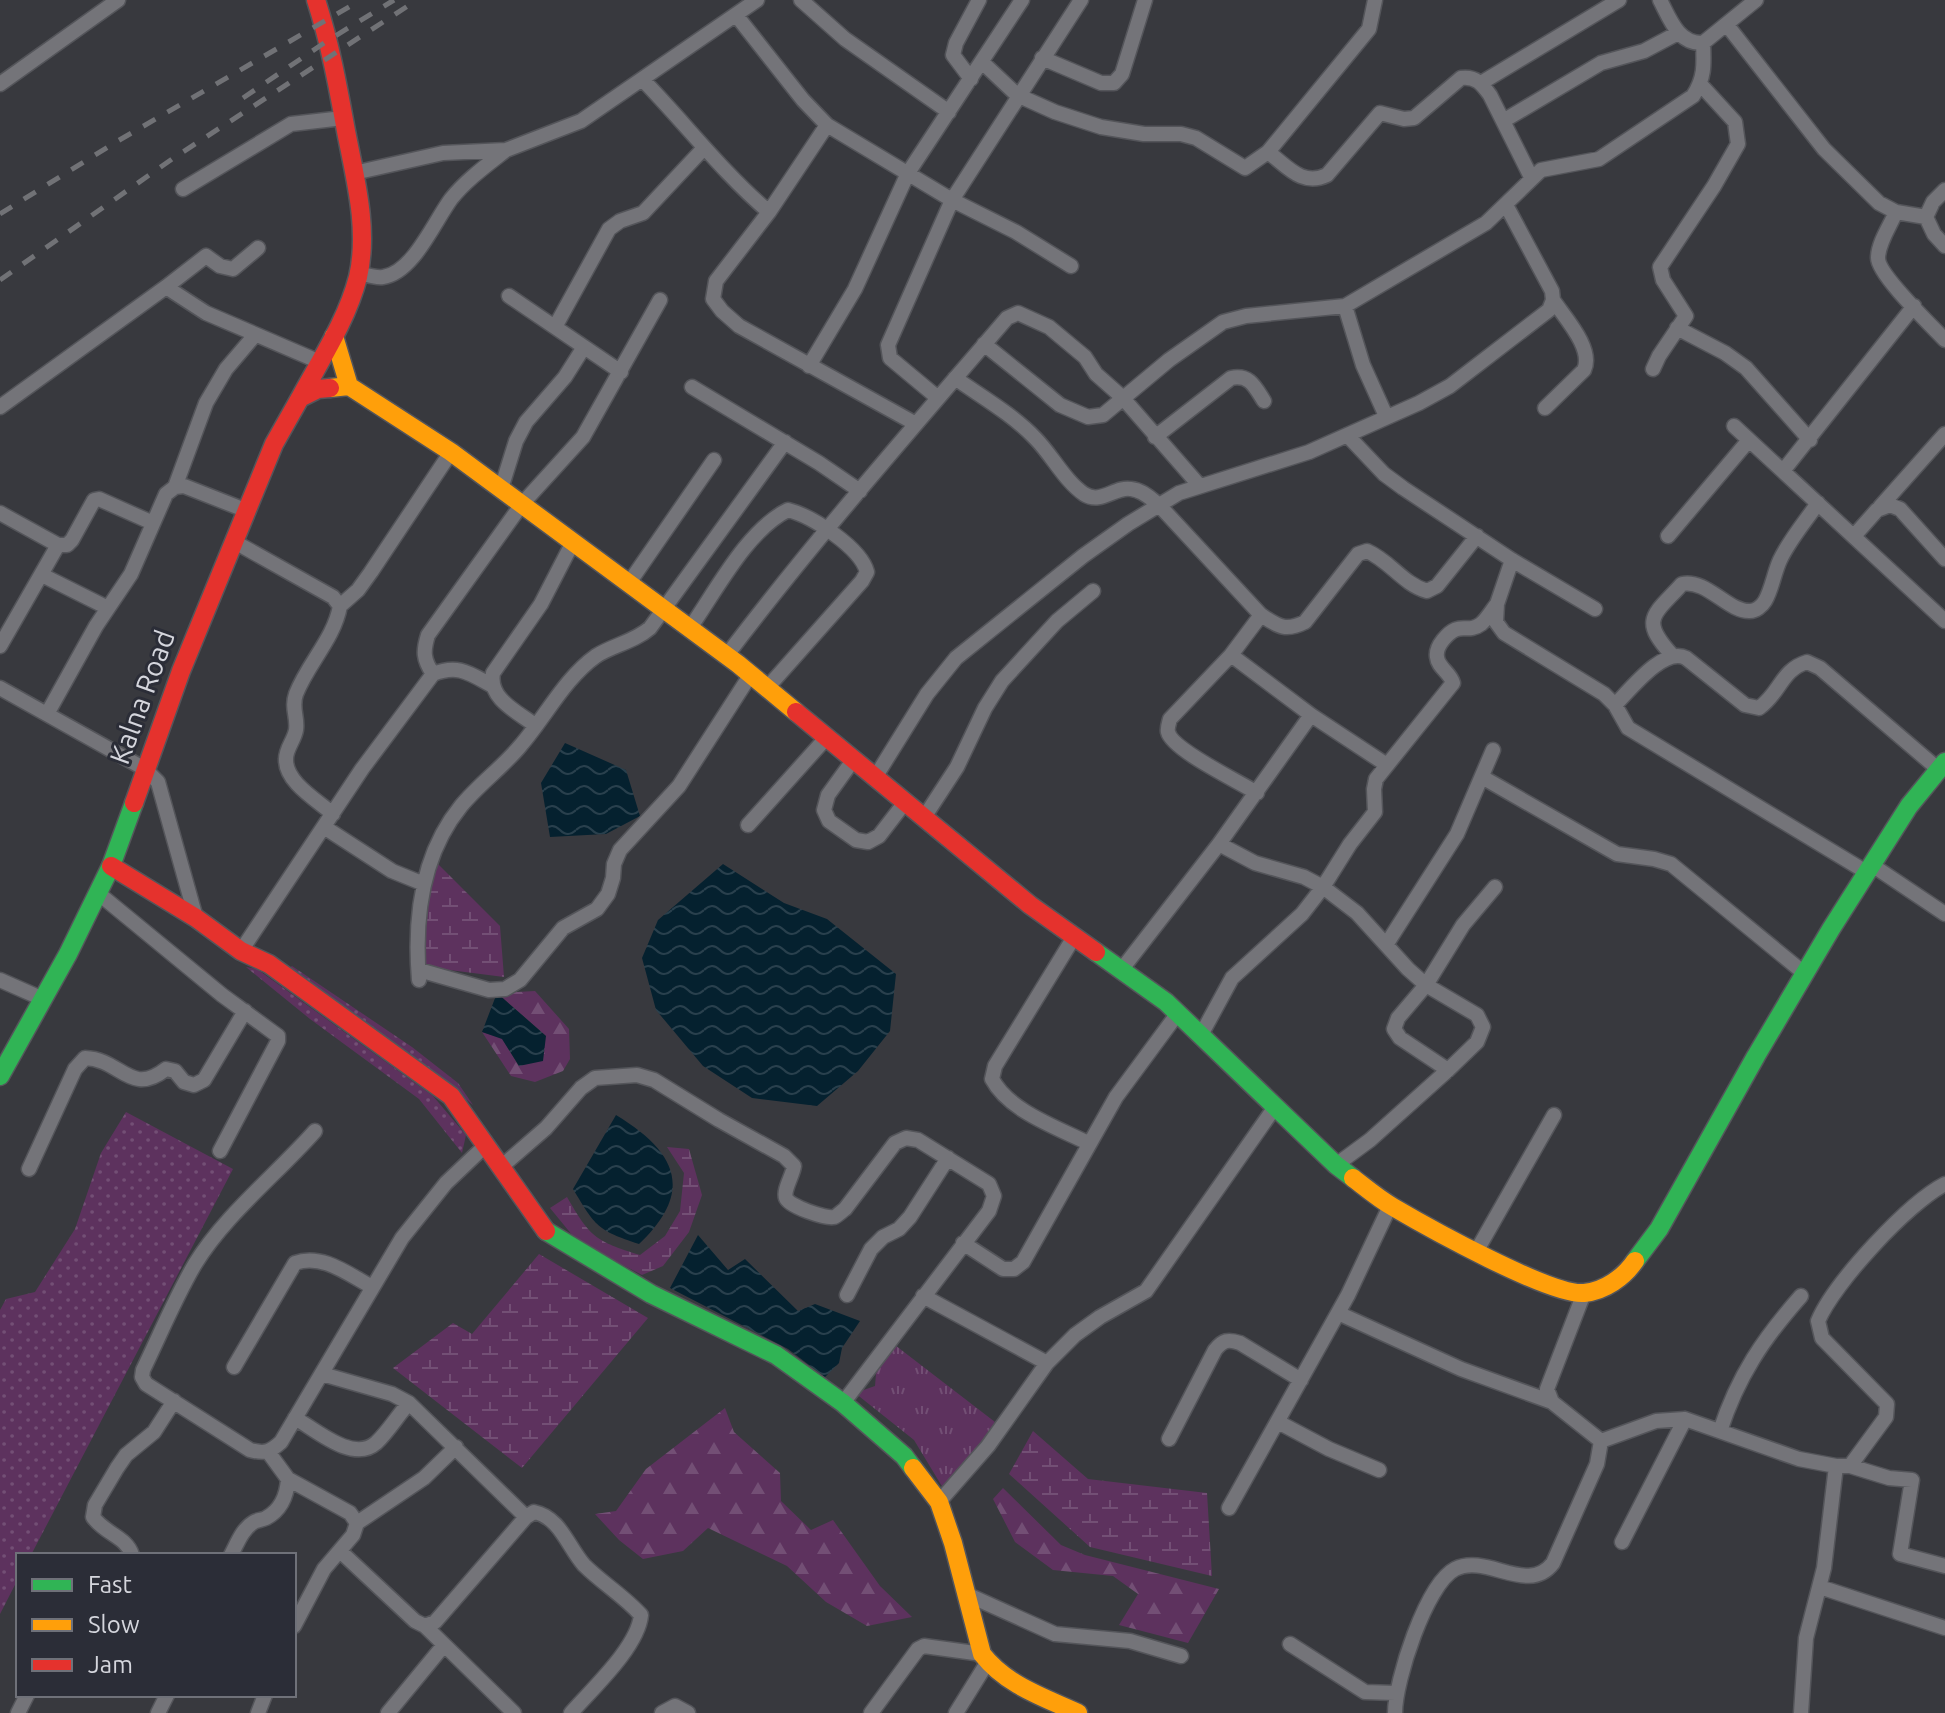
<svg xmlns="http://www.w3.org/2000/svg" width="1945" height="1713" font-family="Ubuntu,sans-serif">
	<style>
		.grass { fill: url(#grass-dots) }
		.forest { fill: url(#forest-firs) }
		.wetland { fill: url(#wetland-marsh) }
		.park { fill: url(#park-tufts) }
		.water { fill: url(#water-waves) }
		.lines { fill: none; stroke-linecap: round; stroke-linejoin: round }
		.street-casing { stroke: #54555a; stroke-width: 17 }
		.fast-casing { stroke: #54555a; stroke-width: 21 }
		.slow-casing { stroke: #54555a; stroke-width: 21 }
		.jam-casing { stroke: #54555a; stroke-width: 21 }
		.street { stroke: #747479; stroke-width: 14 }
		.fast { stroke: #30b455; stroke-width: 18 }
		.slow { stroke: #ff9f0a; stroke-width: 18 }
		.jam { stroke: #e5322d; stroke-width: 18 }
		.rail { stroke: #717276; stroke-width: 5; stroke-dasharray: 14 14; stroke-linecap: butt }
		.labels { text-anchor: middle; stroke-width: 6; stroke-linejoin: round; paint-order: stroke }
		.street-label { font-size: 28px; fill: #d5d6dd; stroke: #2b2d37 }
	</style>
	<defs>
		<pattern id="grass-dots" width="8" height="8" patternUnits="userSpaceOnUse" patternTransform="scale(2)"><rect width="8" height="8" fill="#5d325e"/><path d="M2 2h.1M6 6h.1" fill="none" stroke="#734f75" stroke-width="1.8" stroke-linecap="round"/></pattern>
		<pattern id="forest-firs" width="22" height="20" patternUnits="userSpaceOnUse" patternTransform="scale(2)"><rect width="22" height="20" fill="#5d325e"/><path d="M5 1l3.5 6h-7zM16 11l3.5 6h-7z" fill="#734f75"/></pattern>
		<pattern id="wetland-marsh" width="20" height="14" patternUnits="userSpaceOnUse" patternTransform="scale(2)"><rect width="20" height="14" fill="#5d325e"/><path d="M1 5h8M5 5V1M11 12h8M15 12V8" fill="none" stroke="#734f75"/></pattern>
		<pattern id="park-tufts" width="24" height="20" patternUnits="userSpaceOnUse" patternTransform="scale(2)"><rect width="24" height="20" fill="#5d325e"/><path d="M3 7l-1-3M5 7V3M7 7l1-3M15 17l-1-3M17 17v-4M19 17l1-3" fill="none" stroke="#734f75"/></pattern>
		<pattern id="water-waves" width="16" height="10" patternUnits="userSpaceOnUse" patternTransform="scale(2)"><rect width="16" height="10" fill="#05212f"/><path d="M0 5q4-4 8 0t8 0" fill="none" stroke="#29404d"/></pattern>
	</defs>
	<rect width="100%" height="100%" fill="#38393e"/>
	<path class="grass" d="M 292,966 L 412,1047 L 458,1083 L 473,1105 L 406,1052 L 288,969 Z
		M 246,967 L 257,969 L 433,1096 L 466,1135 L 462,1153 L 419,1099 L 310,1019 Z
		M 126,1112 L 233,1169 L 31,1555 L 18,1555 L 18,1579 L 0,1614 L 0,1310 L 6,1299 L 35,1292 L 75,1229 L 101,1153 Z"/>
	<path class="forest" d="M 535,991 L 569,1029 L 570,1059 L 563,1071 L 535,1082 L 511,1076 L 482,1032 L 502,1038 L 519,1066 L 546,1036 L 497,993 Z
		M 725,1408 L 734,1432 L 780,1473 L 781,1501 L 811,1530 L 833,1520 L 880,1586 L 912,1617 L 867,1626 L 826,1602 L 787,1566 L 708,1528 L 683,1551 L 643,1559 L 619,1540 L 595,1514 L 616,1511 L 646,1469 Z
		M 1003,1488 L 1061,1545 L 1085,1555 L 1219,1589 L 1188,1643 L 1119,1625 L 1138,1594 L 1113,1576 L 1053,1570 L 1015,1542 L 993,1499 Z"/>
	<path class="wetland" d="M 438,864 L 500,926 L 504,977 L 426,967 L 425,905 Z
		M 667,1147 L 689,1149 L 702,1195 L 689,1232 L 663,1266 L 642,1275 L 577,1241 L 550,1208 L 567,1197 C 590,1237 595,1241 640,1255 L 665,1236 L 680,1211 L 684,1173 Z
		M 539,1254 L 648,1318 L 522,1468 L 393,1368 L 453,1323 L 472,1334 Z
		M 1033,1431 L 1088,1479 L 1207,1493 L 1212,1576 L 1090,1547 L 1009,1474 Z"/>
	<path class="park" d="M 891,1342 L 995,1422 L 969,1461 L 943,1488 L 914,1440 L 855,1393 L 875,1386 L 877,1362 Z"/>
	<path class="water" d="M 565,743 L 626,770 L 640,816 L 606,834 L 550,837 L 541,783 Z
		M 723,864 L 784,903 L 827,919 L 896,974 L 890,1031 L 858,1071 L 817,1106 L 752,1098 L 703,1066 L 656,1010 L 642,958 L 658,920 Z
		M 497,993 L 546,1036 L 543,1061 L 519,1066 L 502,1039 L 482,1032 Z
		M 616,1115 C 677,1152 695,1191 639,1244 C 597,1230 596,1227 573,1189 Z
		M 698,1235 L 728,1270 L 745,1259 L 798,1311 L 815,1304 L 860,1321 L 842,1348 L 839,1363 L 825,1377 L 788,1349 L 670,1288 Z"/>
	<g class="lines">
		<g class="street-casing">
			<path id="street" d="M 801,0 L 845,39 L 949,112
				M 1660,0 C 1670,19 1678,44 1703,43 L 1756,0
				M 736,15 L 803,100 L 827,125 L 952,200 L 1016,232 L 1071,266
				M 1727,25 L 1824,149 L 1879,203 L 1896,212 L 1926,217
				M 1042,58 L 1101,83 L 1114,83 L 1122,74 L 1145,0
				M 982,62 L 1017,95 L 1055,112 L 1101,127 L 1144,134 L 1181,134 L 1196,138 L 1245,168 L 1268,152 L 1369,29 L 1375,0
				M 642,79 C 685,123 722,172 769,212
				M 971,79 L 953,55 L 956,43 L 979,0
				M 1481,83 L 1619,0
				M 0,84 L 118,0
				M 1503,121 L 1601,63 L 1644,51 L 1678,33
				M 827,125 L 769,212 L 716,281 L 713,299 L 722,311 L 739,326 L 916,424
				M 1268,152 C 1287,166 1302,187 1327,175 L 1380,113 L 1404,119 L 1414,118 L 1461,78 C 1476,76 1482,84 1490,95 L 1531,177
				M 354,173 L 443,153 L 506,150 L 581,121 L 757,0
				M 183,189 L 291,124 L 343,118
				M 1945,190 L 1933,202 L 1926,217 L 1934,234 L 1945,246
				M 1896,212 C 1890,226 1878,243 1878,258 C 1878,275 1932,326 1945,340
				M 359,273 C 367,275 375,278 383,277 C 413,273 434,222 451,199 C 466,180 487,165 506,150
				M 166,287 L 206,256 L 220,266 L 233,269 L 258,248
				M 509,296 L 621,372
				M 1345,306 L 1363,365 L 1386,416
				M 555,327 L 609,229 L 620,221 L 643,213 L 704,148
				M 1677,328 L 1725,353 L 1746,368 L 1810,440
				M 984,344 L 1060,405 L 1088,417 L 1103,415 L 1169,360 L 1223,322 L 1246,316 L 1345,306 L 1486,223 L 1541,170 L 1599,159 L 1693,96 C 1705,78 1704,64 1703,43
				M 809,366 L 855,289 L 908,173 L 1022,0
				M 1653,369 L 1659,356 L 1686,316 L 1663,280 L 1660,267 L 1714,186 L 1738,144 L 1735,122 L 1701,85
				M 955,378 C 982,397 1012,414 1035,438 C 1052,455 1064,480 1084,494 C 1101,505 1115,486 1131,489 C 1142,490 1150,498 1158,504 L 1261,615 C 1278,626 1285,632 1305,622 L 1358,554 L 1367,551 C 1390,561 1403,584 1427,591 L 1437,586 L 1477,536
				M 692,387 L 819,463 L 860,491
				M 938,398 L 890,358 L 888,345 L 952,200 L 1081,0
				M 0,407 L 166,287 L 206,313 L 320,362
				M 1545,408 L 1584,370 C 1594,349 1565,318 1553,300
				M 1734,426 L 1945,621
				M 1347,435 L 1384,474 L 1403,488 L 1512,560 L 1595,609
				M 1155,437 L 1231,378 C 1250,374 1255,387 1264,401
				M 1783,471 L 1914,306
				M 175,487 L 206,403 L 226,369 L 255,335
				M 501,489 L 516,441 L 526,422 L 565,377 L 584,347
				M 1880,507 L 1945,434
				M 0,513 L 58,545 L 67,545 L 72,540 L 94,500 L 99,499 L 153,523
				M 1668,536 L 1749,440
				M 1854,536 L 1877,510 L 1890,505 L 1900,509 L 1945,559
				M 233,541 L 333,597 L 340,606 C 334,639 308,663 296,694 C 291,708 298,717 296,730 C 294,741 286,748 286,759 C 285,782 317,800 333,814
				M 1512,560 L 1497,604 L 1496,622 L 1504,633 L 1604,694 L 1615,705 L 1628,728 L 1868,873
				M 42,575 L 108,608
				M 629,583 L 714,460
				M 340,606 L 358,590 L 371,572 L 451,452
				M 690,628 C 716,591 747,530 788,510 C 812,516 861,548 867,572 L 862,581 L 767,688
				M 0,646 L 58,545
				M 727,655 C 815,539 912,429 1007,318 L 1018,313 L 1049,327 L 1085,357 L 1096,374 L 1122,397 L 1199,485
				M 1231,655 L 1311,715 L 1387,765
				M 1672,655 C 1639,619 1654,615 1682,584 C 1707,579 1728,612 1750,611 C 1756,611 1762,606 1765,601 C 1772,589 1774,573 1780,560 C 1790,539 1805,522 1818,503
				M 433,674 C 423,659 423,651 428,635 L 522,504 L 583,437 L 660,300
				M 0,688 L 145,769 L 158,782 L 196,918
				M 1615,705 C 1630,690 1664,646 1686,658 L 1745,705 L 1759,708 C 1781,692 1781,670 1807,662 L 1820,668 L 1938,769
				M 47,714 L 96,626 L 131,574 L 166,494 L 175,487 L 184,486 L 245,510
				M 536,726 C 518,712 488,699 493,673 L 541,604 L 573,542
				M 854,759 L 828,795 L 824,810 L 829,821 L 856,840 L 868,842 L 879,836 L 906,801
				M 876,776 L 927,694 L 956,658 L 1083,556 L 1128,524 L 1179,493 L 1309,452 L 1419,403 L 1450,386 L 1549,310 L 1553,300 L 1552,291 L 1506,205
				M 1482,777 L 1617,854 L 1654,859 L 1671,864 L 1804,973
				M 1257,793 C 1240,782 1172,750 1168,732 C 1167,728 1169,723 1170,719 L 1231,655 L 1261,615
				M 925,816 L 957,767 L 985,708 L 1002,681 L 1057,621 L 1093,591
				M 748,825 L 827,737
				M 324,827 L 392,871 L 424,884
				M 1219,844 L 1255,863 L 1304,877 L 1323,887 L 1357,913 L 1408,969 L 1426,985 L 1477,1015 L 1483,1027 L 1477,1042 L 1448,1070 L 1370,1140 L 1336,1165
				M 1872,865 L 1945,914
				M 98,893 L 222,995 L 278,1036 L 278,1041 L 220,1151
				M 1074,937 L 995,1066 L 992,1079 C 1009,1111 1056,1127 1088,1143
				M 1386,945 L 1457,834 L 1493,750
				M 241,951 L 362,769 L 433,674 C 458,664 469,673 491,685
				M 1122,969 L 1219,844 L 1311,715
				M 419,970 L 489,990 L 505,989 L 520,980 L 563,928 L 597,909 L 608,894 L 613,878 L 614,864 L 620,850 L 679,786 L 751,674
				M 0,980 L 43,999
				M 419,980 C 414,920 421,855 461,806 C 479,784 503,767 521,745 C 546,716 565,678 596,656 C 613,645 634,642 650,628 L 785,442
				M 1201,1035 L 1232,978 L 1302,914 L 1323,887 L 1350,844 L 1375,812 L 1374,789 L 1376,779 L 1453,683 C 1450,672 1438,668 1437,657 C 1436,651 1439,645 1443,640 C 1460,619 1466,635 1481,624 C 1487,619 1492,610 1497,604
				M 1448,1070 L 1400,1038 L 1394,1029 L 1398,1018 L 1426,985 L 1463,925 L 1495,887
				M 315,1131 C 277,1174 225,1215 195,1264 C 175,1298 160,1335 143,1370 L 142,1377 L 146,1384 L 250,1450 C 265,1454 270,1452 281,1442 L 402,1238 L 446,1183 L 486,1145
				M 501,1167 L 546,1128 L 581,1088 L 595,1078 L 637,1075 L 654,1080 L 719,1120 L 784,1156 L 794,1166 C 793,1175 783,1190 786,1198 C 788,1206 826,1219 834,1217 C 837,1216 842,1211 845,1209 L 895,1143 L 906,1138 L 918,1140 L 989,1184 L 994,1196 L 989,1211 L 843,1403
				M 29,1169 L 75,1069 L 85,1058 C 121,1059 130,1097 166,1069 L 175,1071 L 184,1082 L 194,1085 L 204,1080 L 245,1011
				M 963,1243 L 1003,1269 L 1014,1269 L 1023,1262 L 1116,1097 L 1178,1013
				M 1476,1252 L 1554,1115
				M 847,1295 L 871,1249 L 883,1237 L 899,1229 L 910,1217 L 948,1158
				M 923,1296 L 1047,1363
				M 1338,1313 L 1461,1369 L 1552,1402
				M 234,1367 L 295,1263 C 322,1253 348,1274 372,1287
				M 322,1374 L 392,1394 L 409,1403 L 526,1517
				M 295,1418 C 316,1430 353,1463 376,1443 C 388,1432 398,1415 409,1403
				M 1278,1422 L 1329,1449 L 1379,1470
				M 1720,1431 C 1738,1376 1763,1339 1801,1296
				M 1169,1439 L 1215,1350 C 1223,1340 1228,1339 1240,1343 L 1301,1380
				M 1601,1441 L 1656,1421 L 1685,1419 L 1799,1459 L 1836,1466 L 1850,1466 L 1889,1478 L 1912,1480 L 1900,1554 L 1945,1566
				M 1850,1466 L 1886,1417 L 1887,1404 L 1822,1338 L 1818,1321 C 1834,1283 1908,1203 1945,1184
				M 288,1479 L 350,1513 L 357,1523 L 353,1535 L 324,1569 L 294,1626
				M 939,1502 L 988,1446 L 1047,1363 L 1075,1335 L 1100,1317 L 1146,1291 L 1275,1107
				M 1229,1508 L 1348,1295 L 1390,1206
				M 357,1523 L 424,1478 L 456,1447
				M 1622,1542 L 1685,1419
				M 340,1551 L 415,1621 L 425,1626 L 435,1622 L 526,1517 L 534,1512 C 560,1517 568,1547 584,1565 C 602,1583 624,1596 641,1615 C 638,1647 592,1689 571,1713
				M 132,1555 C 127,1537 105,1534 93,1517 L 95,1505 L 117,1468 L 126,1455 L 154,1432 L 174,1401
				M 231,1555 C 237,1544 242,1529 254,1522 C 257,1520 262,1520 266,1518 C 281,1510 287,1495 288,1479 L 269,1453
				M 1820,1587 L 1945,1628
				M 966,1594 L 1055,1634 L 1130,1641 L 1181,1656
				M 425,1626 L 514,1713
				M 1290,1644 L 1365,1692 L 1395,1693
				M 18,1713 L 27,1695
				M 158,1713 L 167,1695
				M 258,1713 L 265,1695
				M 388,1713 L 444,1645
				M 662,1713 L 675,1706 L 688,1713
				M 871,1713 L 918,1649 L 924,1646 L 982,1654
				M 956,1713 L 987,1663
				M 1395,1713 C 1395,1681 1426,1584 1455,1569 C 1487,1553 1528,1596 1553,1563 L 1597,1464 L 1601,1441 L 1552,1402 L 1547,1389 L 1584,1293
				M 1801,1713 L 1806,1638 L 1824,1568 L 1836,1466"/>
		</g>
		<g class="fast-casing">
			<path id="fast" d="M 1096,952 L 1166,1002 L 1336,1165 L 1353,1178
				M 0,1076 L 68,954 L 111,866 L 134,803
				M 546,1231 L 651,1294 L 776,1355 L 843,1403 L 904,1456 L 913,1468
				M 1635,1261 L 1659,1229 L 1756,1056 L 1831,929 L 1909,806 L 1945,762"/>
		</g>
		<g class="slow-casing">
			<path id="slow" d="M 334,336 L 349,386
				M 330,388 L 349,386 L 451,452 L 738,664 L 796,712
				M 1353,1178 C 1366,1188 1379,1199 1393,1207 C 1427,1227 1551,1296 1584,1293 C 1605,1291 1624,1277 1635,1261
				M 913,1468 L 939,1502 L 953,1543 L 982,1654 C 1006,1685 1043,1697 1078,1713"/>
		</g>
		<g class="jam-casing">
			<path id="jam" d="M 300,398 C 321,359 347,320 358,277 C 369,229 355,178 346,131 C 338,87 330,43 316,0
				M 796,712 L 1030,905 L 1096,952
				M 134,803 L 181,671 L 274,444 L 300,398 L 318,389 L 330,388
				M 111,866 L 196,918 L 241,951 L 269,964 L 451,1096 L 546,1231"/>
		</g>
		<use href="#street" class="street"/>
		<use href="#fast" class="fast"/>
		<use href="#slow" class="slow"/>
		<use href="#jam" class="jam"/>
		<path class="rail" d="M 243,98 L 327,41 L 394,0
			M 0,214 L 116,142 L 361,0
			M 0,280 L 172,159 L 417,0"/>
	</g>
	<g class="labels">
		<g class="street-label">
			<text transform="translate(142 697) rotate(-70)" y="10">Kalna Road</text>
		</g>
	</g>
	<rect x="16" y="1553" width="280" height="144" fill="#2b2d37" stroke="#6f7179" stroke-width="2"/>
	<rect x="32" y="1579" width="40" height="12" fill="#30b455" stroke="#6f7179" stroke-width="2"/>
	<text x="88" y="1593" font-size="24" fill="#d5d6dd">Fast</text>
	<rect x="32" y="1619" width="40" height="12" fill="#ff9f0a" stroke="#6f7179" stroke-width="2"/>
	<text x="88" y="1633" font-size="24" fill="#d5d6dd">Slow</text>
	<rect x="32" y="1659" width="40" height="12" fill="#e5322d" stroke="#6f7179" stroke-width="2"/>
	<text x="88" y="1673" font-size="24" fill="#d5d6dd">Jam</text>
</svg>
